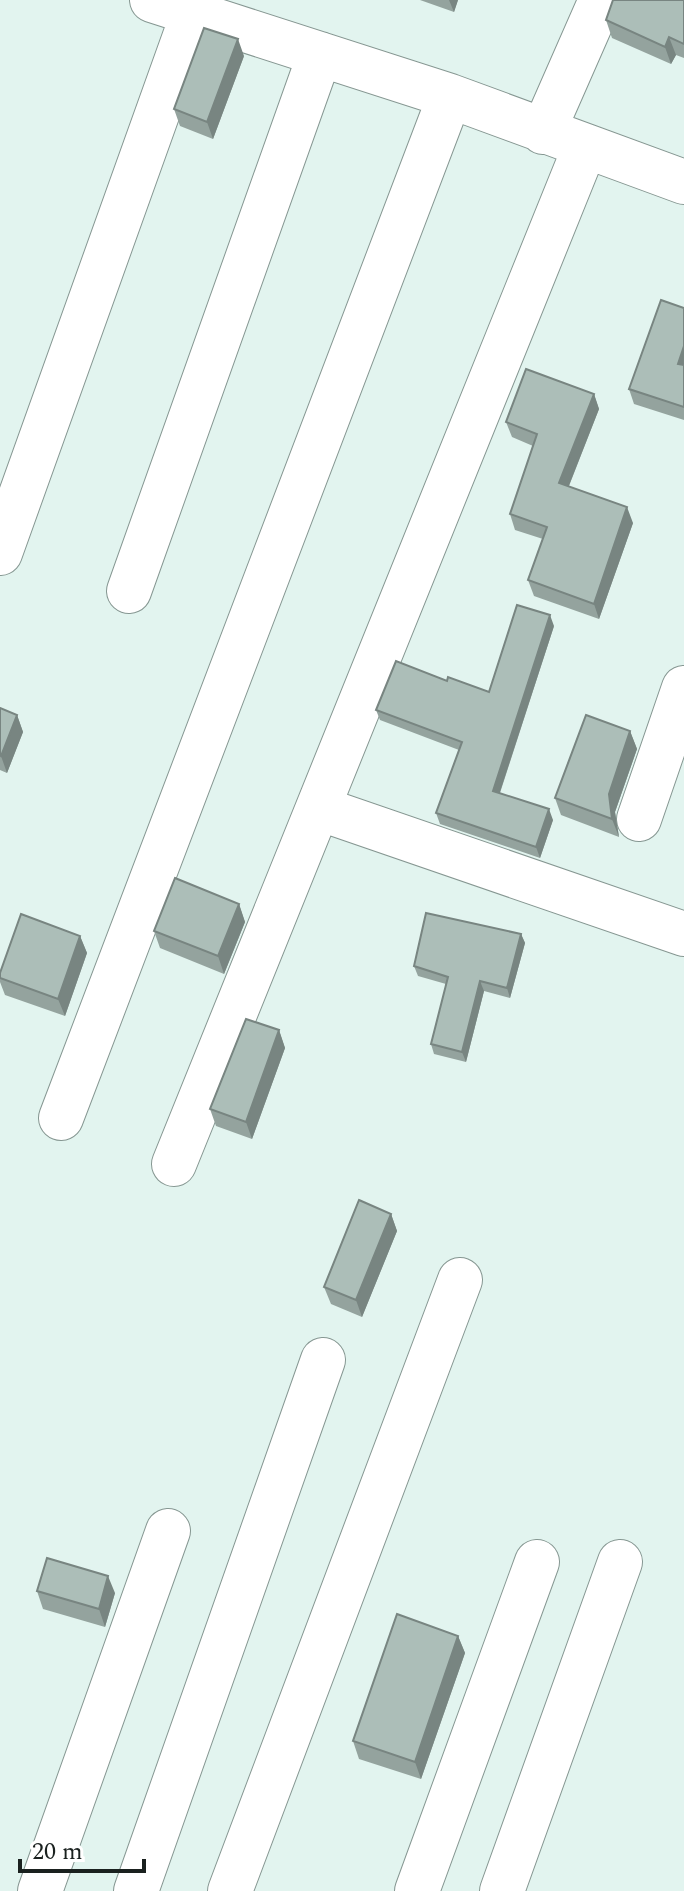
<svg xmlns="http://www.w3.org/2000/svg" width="684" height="1891" font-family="Spectral,serif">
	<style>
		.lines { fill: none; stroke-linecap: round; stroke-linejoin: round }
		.street-casing { stroke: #869792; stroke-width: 46 }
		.street { stroke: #fff; stroke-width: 44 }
		.wall { fill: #94a39e }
		.shaded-wall { fill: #788581 }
		.building { fill: #acbeb8; stroke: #788581; stroke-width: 2 }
	</style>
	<rect width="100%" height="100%" fill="#e2f4ef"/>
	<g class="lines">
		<g class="street-casing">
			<path id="street" d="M 152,0 L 450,96 L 684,182
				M 543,132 L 601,0
				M 0,553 L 193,14
				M 129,591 L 320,54
				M 321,809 L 684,934
				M 639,819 L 684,688
				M 61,1118 L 450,96
				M 174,1164 L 585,147
				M 40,1891 L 168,1531
				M 136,1891 L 323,1360
				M 230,1891 L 460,1280
				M 417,1891 L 537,1562
				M 502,1891 L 620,1562"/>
		</g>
		<use href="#street" class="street"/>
	</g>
	<path class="wall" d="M 420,0 L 458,0 L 454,12 Z
		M 684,0 L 684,58 L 676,55 L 671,64 L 612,38 L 606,20 Z
		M 244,56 L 213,139 L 180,126 L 174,109 Z
		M 684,308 L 684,420 L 634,404 L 629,389 Z
		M 594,394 L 599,409 L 569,486 L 633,523 L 599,619 L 534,596 L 528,580 L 543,539 L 515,530 L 510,514 L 533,446 L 512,437 L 506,422 Z
		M 554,626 L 500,793 L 553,820 L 540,858 L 440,824 L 436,813 L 459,750 L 380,720 L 376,710 L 447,681 L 489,692 Z
		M 0,708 L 17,715 L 23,732 L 7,773 L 0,770 Z
		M 630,731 L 637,749 L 615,812 L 619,837 L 561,815 L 555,798 Z
		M 239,904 L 245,922 L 224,974 L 160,948 L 154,931 Z
		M 521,934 L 525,943 L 510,998 L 484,991 L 466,1062 L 434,1054 L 431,1044 L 446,984 L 418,976 L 414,966 Z
		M 80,936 L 87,953 L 65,1016 L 5,995 L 0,982 L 0,973 Z
		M 279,1030 L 285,1048 L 252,1139 L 216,1126 L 210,1109 Z
		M 391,1214 L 397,1231 L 362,1317 L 331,1304 L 324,1287 Z
		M 37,1591 L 115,1593 L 105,1627 L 43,1609 Z
		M 458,1636 L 465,1653 L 421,1779 L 359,1759 L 353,1741 Z"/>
	<path class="shaded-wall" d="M 449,0 L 458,0 L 454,12 Z
		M 669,37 L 676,55 L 671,64 L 665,47 Z
		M 238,39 L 244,56 L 213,139 L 207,122 Z
		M 684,346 L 684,379 L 678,364 Z
		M 594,394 L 599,409 L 564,498 L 559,483 Z
		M 627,507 L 633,523 L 599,619 L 594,604 Z
		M 550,615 L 554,626 L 497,801 L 493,791 Z
		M 17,715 L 23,732 L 7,773 L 1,756 Z
		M 630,731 L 637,749 L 615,812 L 619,837 L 612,819 L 609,794 Z
		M 549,809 L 553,820 L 540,858 L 536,847 Z
		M 239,904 L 245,922 L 224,974 L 218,956 Z
		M 521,934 L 525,943 L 510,998 L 507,988 Z
		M 80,936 L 87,953 L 65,1016 L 58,999 Z
		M 480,981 L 484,991 L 466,1062 L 462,1052 Z
		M 279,1030 L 285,1048 L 252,1139 L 246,1122 Z
		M 391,1214 L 397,1231 L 362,1317 L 356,1300 Z
		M 108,1576 L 115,1593 L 105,1627 L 99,1609 Z
		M 458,1636 L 465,1653 L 421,1779 L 415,1762 Z"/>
	<path class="building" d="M 613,0 L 684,0 L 684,44 L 669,37 L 665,47 L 606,20 Z
		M 204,28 L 238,39 L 207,122 L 174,109 Z
		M 661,300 L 684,308 L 684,346 L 678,364 L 684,365 L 684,407 L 629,389 Z
		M 526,369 L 594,394 L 559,483 L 627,507 L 594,604 L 528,580 L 547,527 L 510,514 L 537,434 L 506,422 Z
		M 517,605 L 550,615 L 493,791 L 549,809 L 536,847 L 436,813 L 462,742 L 376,710 L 396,661 L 447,681 L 448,677 L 489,692 Z
		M 0,708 L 17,715 L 1,756 L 0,755 Z
		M 586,715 L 630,731 L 609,794 L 612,819 L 555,798 Z
		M 175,878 L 239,904 L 218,956 L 154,931 Z
		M 426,913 L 521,934 L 507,988 L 480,981 L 462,1052 L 431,1044 L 448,977 L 414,966 Z
		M 21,914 L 80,936 L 58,999 L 0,978 L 0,973 Z
		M 246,1019 L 279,1030 L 246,1122 L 210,1109 Z
		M 359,1200 L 391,1214 L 356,1300 L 324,1287 Z
		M 47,1558 L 108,1576 L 99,1609 L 37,1591 Z
		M 397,1614 L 458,1636 L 415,1762 L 353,1741 Z"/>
	<path d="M20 1859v12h124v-12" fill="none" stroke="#1a211f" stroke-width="4"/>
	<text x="32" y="1859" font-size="24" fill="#1a211f" stroke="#ffffff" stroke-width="6" paint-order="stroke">20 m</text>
</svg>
